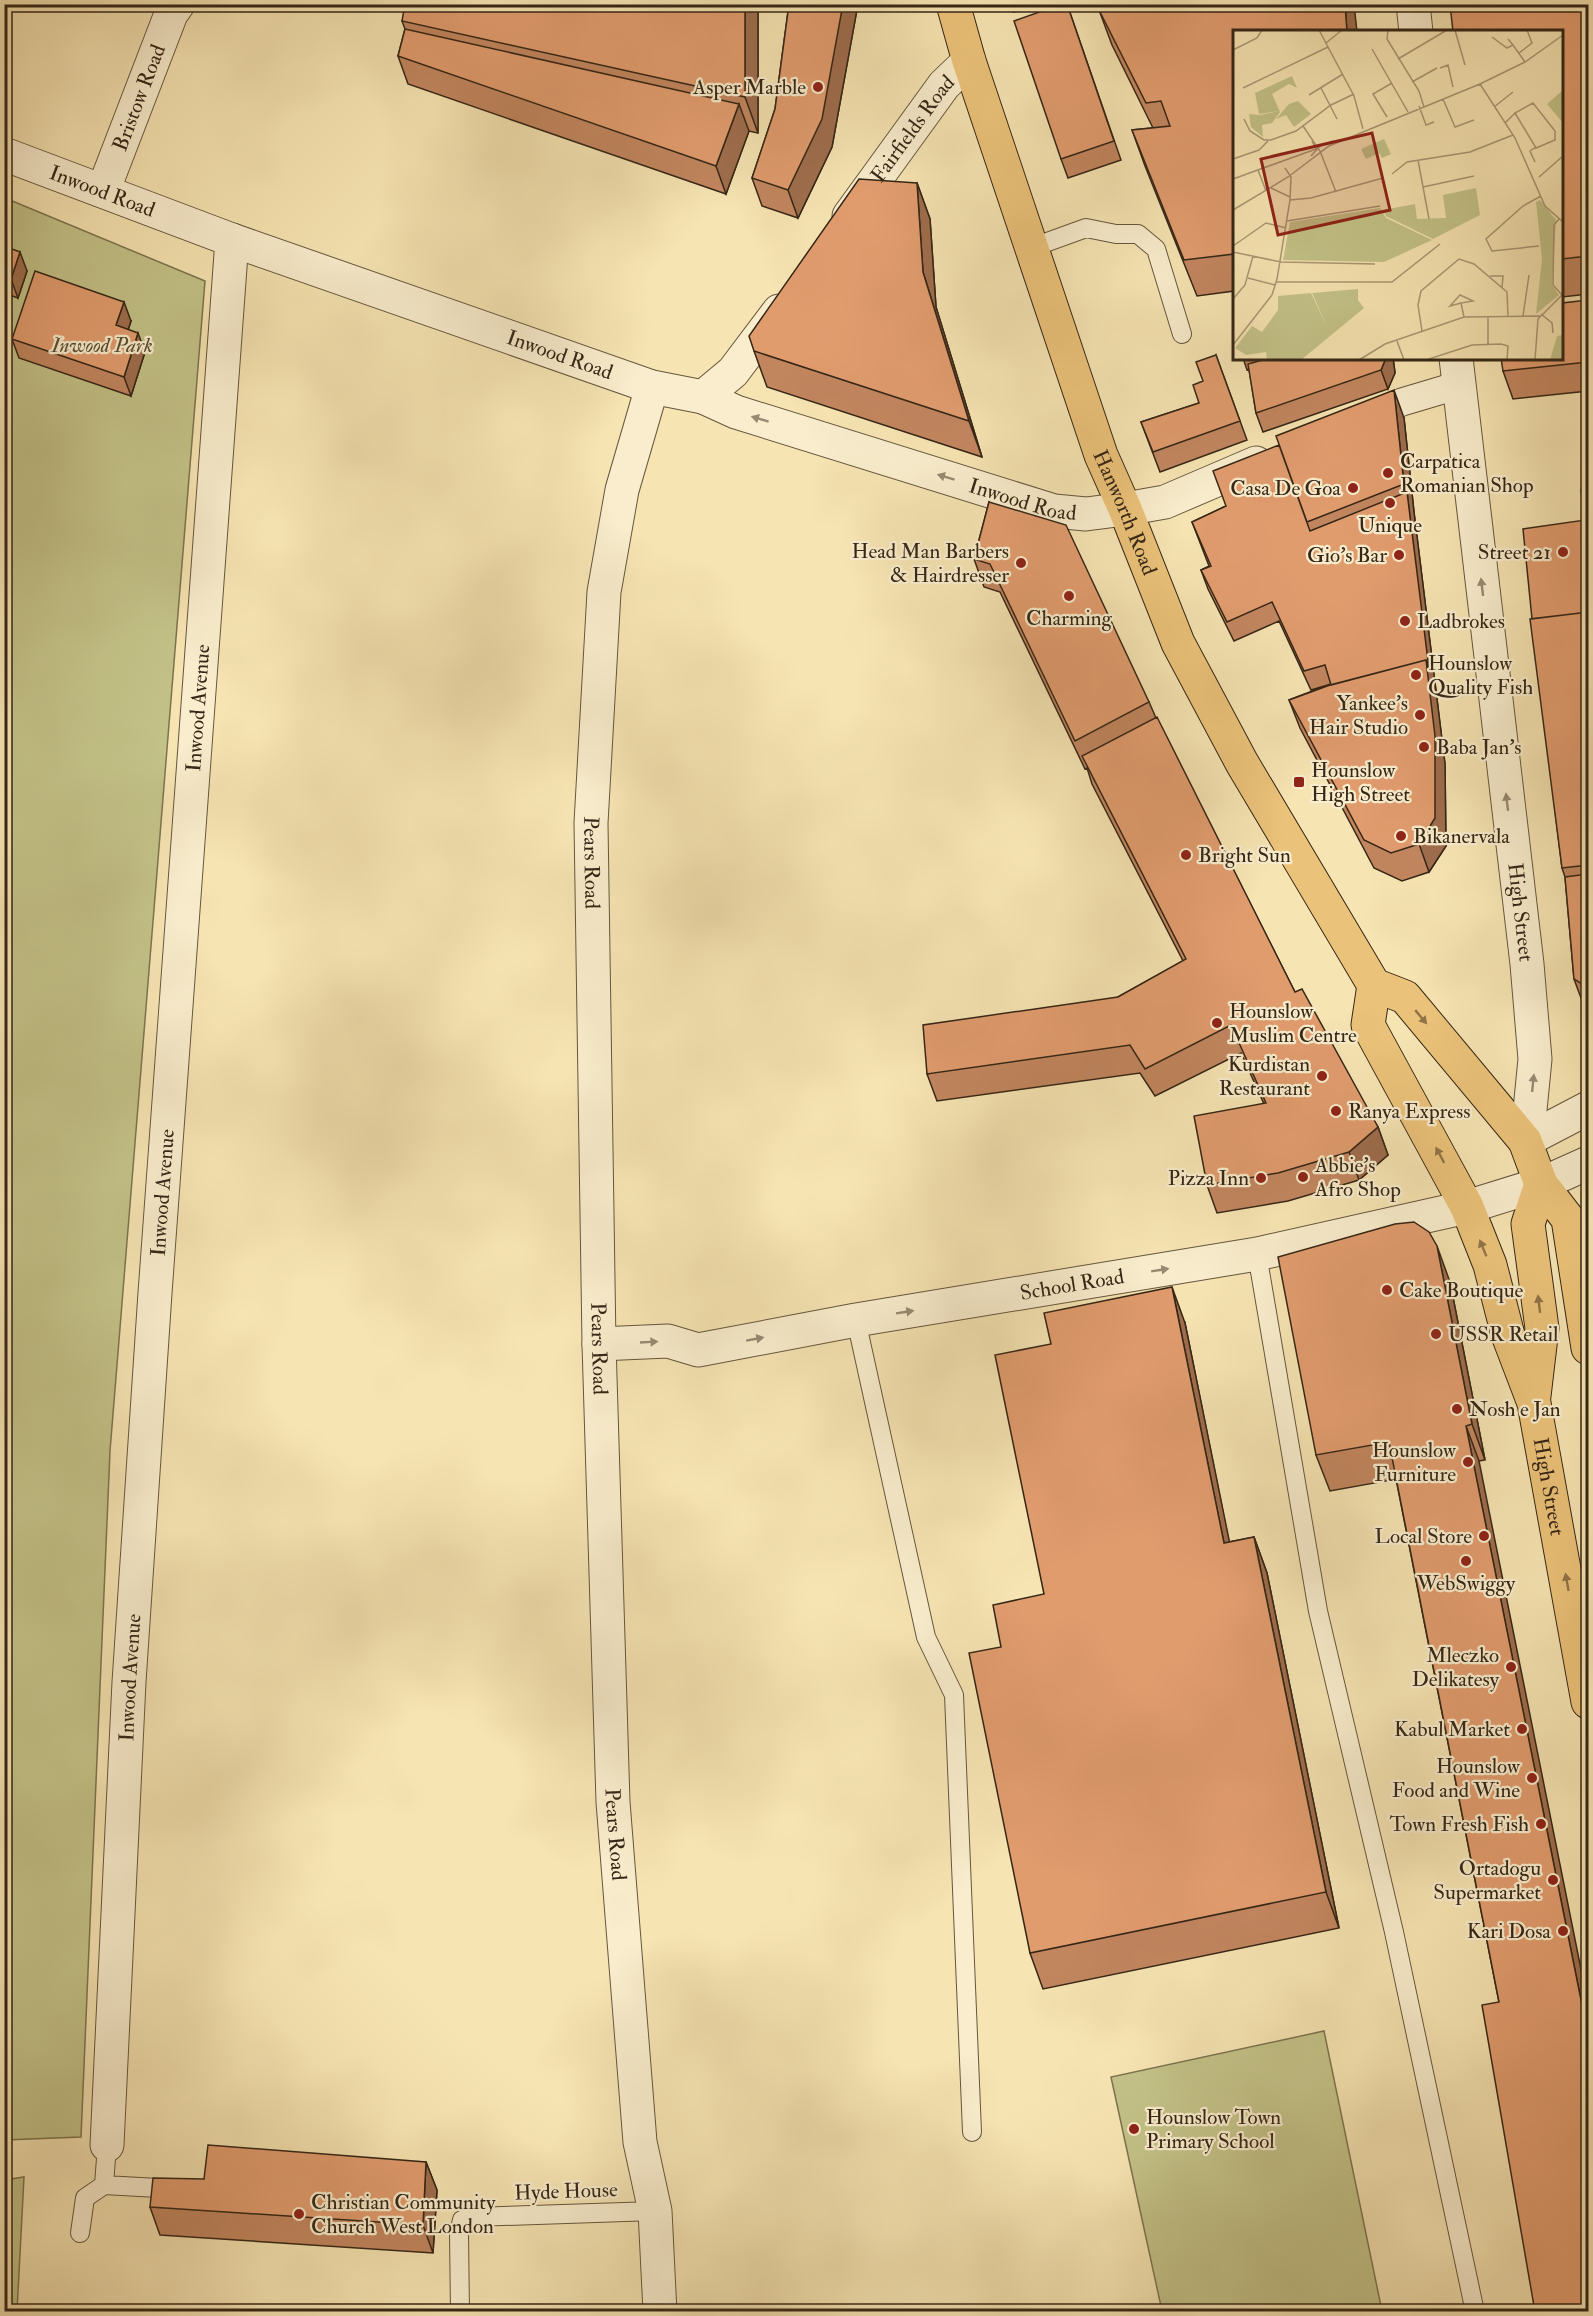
<svg xmlns="http://www.w3.org/2000/svg" width="1593" height="2316" font-family="'IM FELL Double Pica',serif">
	<style>
		.green { fill: #c3c288; stroke: #7c744f; stroke-width: 1.5 }
		.lines { fill: none; stroke-linecap: round; stroke-linejoin: round }
		.service-casing { stroke: #65563d; stroke-width: 20 }
		.pedestrian-casing { stroke: #65563d; stroke-width: 29 }
		.minor-casing { stroke: #65563d; stroke-width: 35 }
		.tertiary-casing { stroke: #65563d; stroke-width: 35 }
		.primary-casing { stroke: #352616; stroke-width: 35 }
		.service { stroke: #f9edcd; stroke-width: 18 }
		.pedestrian { stroke: #f9edcd; stroke-width: 27 }
		.minor { stroke: #f9edcd; stroke-width: 33 }
		.tertiary { stroke: #f9edcd; stroke-width: 33 }
		.primary { stroke: #ebc279; stroke-width: 33 }
		.wall { fill: #c2865f; stroke: #352616; stroke-width: 1.5 }
		.shaded-wall { fill: #9e6d4d; stroke: #352616; stroke-width: 1.5 }
		.building { fill: #e19c6e; stroke: #352616; stroke-width: 1.5 }
		.oneway { fill: #978a72 }
		.oneway2 { fill: #907448 }
		.poi-dot { fill: #8f2418; stroke: #f9edcd; stroke-width: 2 }
		.labels { text-anchor: middle; stroke-width: 4.5; stroke-linejoin: round; paint-order: stroke }
		.poi-label { font-size: 21px; fill: #352616; stroke: #f9edcd; text-anchor: end }
		.street-label { font-size: 21px; fill: #352616; stroke: #f9edcd }
		.park-label { font-size: 21px; font-style: italic; fill: #584d32; stroke: #f9edcd }
		.inset-road { fill: none; stroke: #a99874; stroke-width: 1.5 }
		.view { fill: #8f2418; fill-opacity: 0.15; stroke: #8f2418; stroke-width: 3 }
		.inset-edge { fill: none; stroke: #352616; stroke-width: 3 }
	</style>
	<rect width="100%" height="100%" fill="#f6e4b2"/>
	<filter id="stains"><feTurbulence type="fractalNoise" baseFrequency=".00333" numOctaves="4"/><feColorMatrix values="0 0 0 0 .2 0 0 0 0 .09 0 0 0 0 .02 0 0 0 .5 -.17"/></filter>
	<radialGradient id="worn" r=".72"><stop offset=".6" stop-color="#630" stop-opacity="0"/><stop offset="1" stop-color="#630" stop-opacity=".3"/></radialGradient>
	<path class="green" d="M 5,198 L 205,281 L 110,1451 L 81,2137 L 5,2140 Z
		M 1324,2031 L 1382,2311 L 1162,2311 L 1111,2077 Z
		M 24,2177 L 17,2311 L 5,2311 L 5,2180 Z"/>
	<g class="lines">
		<g class="service-casing">
			<path id="service" d="M 1031,248 L 1086,228 L 1116,234 L 1138,234 L 1156,249 L 1182,334
				M 1257,1254 L 1318,1611 L 1394,1932 L 1475,2312
				M 856,1320 L 926,1637 L 954,1695 L 972,2132
				M 107,2145 L 104,2185 L 176,2189
				M 80,2233 L 85,2198 L 104,2185
				M 460,2312 L 459,2233 L 462,2220 L 474,2217 L 655,2211"/>
		</g>
		<g class="pedestrian-casing">
			<path id="pedestrian" d="M 1365,418 L 1402,402 L 1459,385"/>
		</g>
		<g class="minor-casing">
			<g id="minor">
				<path d="M 1413,4 L 1416,32"/>
				<path id="s1" d="M 103,191 L 171,14 L 178,4"/>
				<path id="s2" d="M 1456,358 L 1527,964 L 1535,1059 L 1530,1110 L 1525,1141"/>
				<path id="s3" d="M 652,387 L 622,490 L 604,592 L 591,823 L 599,1344 L 613,1802 L 640,2142 L 655,2211 L 660,2312"/>
				<path d="M 1125,509 L 1165,502 L 1256,463"/>
				<path d="M 1525,1141 L 1588,1108"/>
				<path id="s4" d="M 599,1344 L 668,1341 L 698,1350 L 856,1320 L 1257,1254 L 1467,1207 L 1541,1184 L 1588,1163"/>
				<path id="s5" d="M 107,2145 L 129,1682 L 155,1293 L 232,240"/>
			</g>
		</g>
		<g class="tertiary-casing">
			<g id="tertiary">
				<path id="s6" d="M 4,154 L 232,240 L 652,387 L 703,397 L 736,412 L 1054,511 L 1086,514 L 1125,509"/>
				<path id="s7" d="M 849,216 L 944,85 L 969,61"/>
				<path d="M 703,397 L 733,372 L 779,311"/>
			</g>
		</g>
		<g class="primary-casing">
			<g id="primary">
				<path id="s8" d="M 953,4 L 969,61 L 1101,455 L 1125,509 L 1178,643 L 1242,763 L 1374,985 L 1405,997 L 1525,1141 L 1541,1184 L 1568,1219 L 1588,1348"/>
				<path id="s9" d="M 1374,985 L 1368,1025 L 1467,1207 L 1490,1265 L 1508,1335 L 1534,1403 L 1588,1702"/>
				<path d="M 1534,1396 L 1542,1328 L 1528,1224 L 1541,1184"/>
			</g>
		</g>
		<use href="#service" class="service"/>
		<use href="#pedestrian" class="pedestrian"/>
		<use href="#minor" class="minor"/>
		<use href="#tertiary" class="tertiary"/>
		<use href="#primary" class="primary"/>
	</g>
	<path class="wall" d="M 758,4 L 758,133 L 749,131 L 726,194 L 408,84 L 398,56 L 405,29 L 402,21 Z
		M 789,4 L 858,4 L 832,147 L 798,218 L 762,206 L 752,178 L 775,109 Z
		M 1010,4 L 1059,4 L 1013,12 Z
		M 1067,4 L 1121,160 L 1068,178 L 1061,159 Z
		M 1588,4 L 1588,294 L 1562,297 L 1562,32 Z
		M 1099,10 L 1234,32 L 1234,291 L 1197,296 L 1145,166 L 1132,130 L 1153,128 L 1112,45 Z
		M 917,183 L 930,219 L 936,307 L 982,457 L 767,387 L 754,351 Z
		M 4,246 L 27,271 L 18,298 L 4,293 Z
		M 1588,300 L 1588,391 L 1513,399 L 1503,371 Z
		M 131,321 L 128,330 L 145,352 L 131,396 L 19,358 L 12,339 Z
		M 1216,355 L 1247,440 L 1160,472 L 1141,422 L 1199,403 L 1203,381 Z
		M 1243,358 L 1393,358 L 1395,373 L 1388,389 L 1263,432 L 1256,413 L 1249,369 L 1247,370 Z
		M 1404,418 L 1414,512 L 1445,764 L 1446,846 L 1429,872 L 1402,881 L 1374,868 L 1300,728 L 1289,700 L 1331,684 L 1311,690 L 1279,621 L 1234,641 L 1208,589 L 1201,570 L 1209,566 L 1192,522 L 1226,506 Z
		M 1588,489 L 1588,1003 L 1581,998 L 1574,979 L 1565,877 L 1562,868 L 1532,619 L 1585,520 Z
		M 989,502 L 1149,702 L 1156,718 L 1295,992 L 1378,1127 L 1388,1155 L 1359,1180 L 1288,1201 L 1217,1213 L 1207,1185 L 1264,1104 L 1241,1053 L 1155,1096 L 1140,1073 L 937,1101 L 927,1074 L 1118,997 L 1183,961 L 1092,784 L 1087,768 L 1085,769 L 1000,592 L 984,587 L 974,559 Z
		M 1450,1282 L 1485,1460 L 1479,1461 L 1499,2002 L 1396,1479 L 1330,1491 L 1316,1455 Z
		M 1185,1323 L 1229,1542 L 1254,1537 L 1267,1573 L 1339,1928 L 1043,1989 L 1030,1953 L 1001,1647 L 1044,1594 Z
		M 426,2162 L 437,2190 L 433,2253 L 160,2235 L 150,2207 L 204,2179 Z"/>
	<path class="shaded-wall" d="M 745,4 L 758,4 L 758,133 L 745,97 Z
		M 843,4 L 858,4 L 832,147 L 798,218 L 788,190 Z
		M 1345,4 L 1354,4 L 1357,32 L 1347,32 Z
		M 739,104 L 749,131 L 726,194 L 716,166 Z
		M 917,183 L 930,219 L 936,307 L 982,457 L 969,421 L 923,272 Z
		M 20,252 L 27,271 L 18,298 L 11,279 Z
		M 124,302 L 131,321 L 123,345 L 116,325 Z
		M 138,333 L 145,352 L 131,396 L 124,377 Z
		M 1386,358 L 1393,358 L 1395,373 L 1388,389 L 1381,370 Z
		M 1394,390 L 1404,418 L 1414,512 L 1445,764 L 1446,846 L 1429,872 L 1419,844 L 1426,660 L 1407,492 L 1404,484 Z
		M 1378,1127 L 1388,1155 L 1359,1180 L 1349,1152 Z
		M 1437,1246 L 1450,1282 L 1485,1460 L 1472,1424 Z
		M 1172,1287 L 1185,1323 L 1237,1579 L 1224,1543 Z
		M 1466,1426 L 1479,1461 L 1588,2004 L 1588,2035 Z
		M 1254,1537 L 1267,1573 L 1339,1928 L 1326,1892 Z
		M 426,2162 L 437,2190 L 433,2253 L 423,2225 Z"/>
	<path class="building" d="M 405,4 L 745,4 L 745,97 L 402,21 Z
		M 789,4 L 843,4 L 822,119 L 788,190 L 752,178 L 775,109 Z
		M 1062,4 L 1067,4 L 1114,141 L 1061,159 L 1014,21 Z
		M 1098,4 L 1345,4 L 1347,32 L 1234,32 L 1234,254 L 1184,260 L 1132,130 L 1170,126 L 1161,101 L 1146,103 L 1099,10 Z
		M 1450,4 L 1588,4 L 1588,256 L 1562,259 L 1562,32 L 1453,32 Z
		M 405,29 L 739,104 L 716,166 L 398,56 Z
		M 859,179 L 917,183 L 923,272 L 969,421 L 754,351 L 749,336 Z
		M 4,246 L 20,252 L 11,279 L 4,277 Z
		M 35,271 L 124,302 L 116,325 L 138,333 L 124,377 L 12,339 Z
		M 1588,300 L 1588,362 L 1503,371 L 1501,358 L 1562,358 L 1562,303 Z
		M 1216,355 L 1240,421 L 1153,452 L 1141,422 L 1199,403 L 1193,385 L 1203,381 L 1196,362 Z
		M 1270,358 L 1386,358 L 1381,370 L 1256,413 L 1248,364 Z
		M 1394,390 L 1404,484 L 1307,522 L 1276,436 Z
		M 1279,445 L 1310,531 L 1407,492 L 1429,669 L 1426,660 L 1331,685 L 1325,665 L 1304,671 L 1272,602 L 1227,622 L 1201,570 L 1211,566 L 1192,522 L 1226,506 L 1213,471 Z
		M 1588,489 L 1588,548 L 1581,490 Z
		M 989,502 L 1066,525 L 1149,702 L 1075,741 L 990,564 L 974,559 Z
		M 1585,520 L 1588,548 L 1588,612 L 1532,619 L 1523,529 Z
		M 1588,612 L 1588,865 L 1562,868 L 1530,619 Z
		M 1426,660 L 1435,736 L 1435,818 L 1419,844 L 1391,853 L 1364,840 L 1289,700 L 1330,685 Z
		M 1157,717 L 1295,992 L 1302,989 L 1378,1127 L 1349,1152 L 1278,1173 L 1207,1185 L 1194,1116 L 1266,1103 L 1231,1025 L 1145,1069 L 1130,1045 L 927,1074 L 923,1025 L 1118,997 L 1186,959 L 1082,756 Z
		M 1588,874 L 1588,982 L 1582,984 L 1574,979 L 1565,877 Z
		M 1414,1222 L 1429,1232 L 1437,1246 L 1472,1424 L 1466,1426 L 1588,2035 L 1588,2312 L 1535,2312 L 1482,2005 L 1499,2002 L 1389,1442 L 1316,1455 L 1278,1257 L 1395,1224 Z
		M 1172,1287 L 1224,1543 L 1254,1537 L 1326,1892 L 1030,1953 L 969,1653 L 1001,1647 L 993,1605 L 1044,1594 L 995,1355 L 1051,1344 L 1044,1313 Z
		M 208,2145 L 426,2162 L 423,2225 L 150,2207 L 153,2178 L 204,2179 Z"/>
	<defs><path id="oneway-solid" d="M-6-.8H1V-3.2L6.5 0L1 3.2V.8H-6Z" transform="scale(1.5)"/></defs>
	<g class="oneway">
		<use href="#oneway-solid" transform="translate(760 419) rotate(-163)"/>
		<use href="#oneway-solid" transform="translate(946 477) rotate(-163)"/>
		<use href="#oneway-solid" transform="translate(1482 587) rotate(-97)"/>
		<use href="#oneway-solid" transform="translate(1507 802) rotate(-97)"/>
		<use href="#oneway-solid" transform="translate(1533 1083) rotate(-84)"/>
		<use href="#oneway-solid" transform="translate(1160 1270) rotate(-9)"/>
		<use href="#oneway-solid" transform="translate(905 1312) rotate(-9)"/>
		<use href="#oneway-solid" transform="translate(755 1339) rotate(-10)"/>
		<use href="#oneway-solid" transform="translate(649 1342) rotate(-3)"/>
	</g>
	<g class="oneway2">
		<use href="#oneway-solid" transform="translate(1421 1017) rotate(50)"/>
		<use href="#oneway-solid" transform="translate(1440 1155) rotate(-118)"/>
		<use href="#oneway-solid" transform="translate(1483 1248) rotate(-112)"/>
		<use href="#oneway-solid" transform="translate(1539 1304) rotate(-97)"/>
		<use href="#oneway-solid" transform="translate(1567 1582) rotate(-100)"/>
	</g>
	<g class="poi-dot">
		<circle cx="818" cy="87" r="6"/>
		<circle cx="1388" cy="473" r="6"/>
		<circle cx="1353" cy="488" r="6"/>
		<circle cx="1390" cy="503" r="6"/>
		<circle cx="1563" cy="552" r="6"/>
		<circle cx="1399" cy="555" r="6"/>
		<circle cx="1021" cy="563" r="6"/>
		<circle cx="1069" cy="596" r="6"/>
		<circle cx="1405" cy="621" r="6"/>
		<circle cx="1416" cy="675" r="6"/>
		<circle cx="1420" cy="715" r="6"/>
		<circle cx="1424" cy="747" r="6"/>
		<rect x="1293" y="776" width="12" height="12" rx="3"/>
		<circle cx="1401" cy="836" r="6"/>
		<circle cx="1186" cy="855" r="6"/>
		<circle cx="1217" cy="1023" r="6"/>
		<circle cx="1322" cy="1076" r="6"/>
		<circle cx="1336" cy="1111" r="6"/>
		<circle cx="1303" cy="1177" r="6"/>
		<circle cx="1261" cy="1178" r="6"/>
		<circle cx="1387" cy="1290" r="6"/>
		<circle cx="1436" cy="1334" r="6"/>
		<circle cx="1457" cy="1409" r="6"/>
		<circle cx="1468" cy="1462" r="6"/>
		<circle cx="1484" cy="1536" r="6"/>
		<circle cx="1466" cy="1561" r="6"/>
		<circle cx="1511" cy="1667" r="6"/>
		<circle cx="1522" cy="1729" r="6"/>
		<circle cx="1532" cy="1778" r="6"/>
		<circle cx="1541" cy="1824" r="6"/>
		<circle cx="1553" cy="1880" r="6"/>
		<circle cx="1563" cy="1931" r="6"/>
		<circle cx="1134" cy="2129" r="6"/>
		<circle cx="299" cy="2214" r="6"/>
	</g>
	<g class="labels">
		<g class="poi-label">
			<text x="806" y="94">Asper Marble</text>
			<text x="1400" y="468" text-anchor="start">Carpatica<tspan x="1400" dy="24">Romanian Shop</tspan></text>
			<text x="1341" y="495">Casa De Goa</text>
			<text x="1390" y="532" text-anchor="middle">Unique</text>
			<text x="1009" y="558">Head Man Barbers<tspan x="1009" dy="24">&amp; Hairdresser</tspan></text>
			<text x="1551" y="559">Street 21</text>
			<text x="1387" y="562">Gio's Bar</text>
			<text x="1069" y="625" text-anchor="middle">Charming</text>
			<text x="1417" y="628" text-anchor="start">Ladbrokes</text>
			<text x="1428" y="670" text-anchor="start">Hounslow<tspan x="1428" dy="24">Quality Fish</tspan></text>
			<text x="1408" y="710">Yankee's<tspan x="1408" dy="24">Hair Studio</tspan></text>
			<text x="1436" y="754" text-anchor="start">Baba Jan's</text>
			<text x="1311" y="777" text-anchor="start">Hounslow<tspan x="1311" dy="24">High Street</tspan></text>
			<text x="1413" y="843" text-anchor="start">Bikanervala</text>
			<text x="1198" y="862" text-anchor="start">Bright Sun</text>
			<text x="1229" y="1018" text-anchor="start">Hounslow<tspan x="1229" dy="24">Muslim Centre</tspan></text>
			<text x="1310" y="1071">Kurdistan<tspan x="1310" dy="24">Restaurant</tspan></text>
			<text x="1348" y="1118" text-anchor="start">Ranya Express</text>
			<text x="1315" y="1172" text-anchor="start">Abbie's<tspan x="1315" dy="24">Afro Shop</tspan></text>
			<text x="1249" y="1185">Pizza Inn</text>
			<text x="1399" y="1297" text-anchor="start">Cake Boutique</text>
			<text x="1448" y="1341" text-anchor="start">USSR Retail</text>
			<text x="1469" y="1416" text-anchor="start">Nosh e Jan</text>
			<text x="1456" y="1457">Hounslow<tspan x="1456" dy="24">Furniture</tspan></text>
			<text x="1472" y="1543">Local Store</text>
			<text x="1466" y="1590" text-anchor="middle">WebSwiggy</text>
			<text x="1499" y="1662">Mleczko<tspan x="1499" dy="24">Delikatesy</tspan></text>
			<text x="1510" y="1736">Kabul Market</text>
			<text x="1520" y="1773">Hounslow<tspan x="1520" dy="24">Food and Wine</tspan></text>
			<text x="1529" y="1831">Town Fresh Fish</text>
			<text x="1541" y="1875">Ortadogu<tspan x="1541" dy="24">Supermarket</tspan></text>
			<text x="1551" y="1938">Kari Dosa</text>
			<text x="1146" y="2124" text-anchor="start">Hounslow Town<tspan x="1146" dy="24">Primary School</tspan></text>
			<text x="311" y="2209" text-anchor="start">Christian Community<tspan x="311" dy="24">Church West London</tspan></text>
		</g>
		<g class="street-label">
			<text dy="7" stroke="none"><textPath href="#s1" startOffset="100">Bristow Road</textPath></text>
			<text dy="7" stroke="none"><textPath href="#s7" startOffset="108">Fairfields Road</textPath></text>
			<text dy="7" stroke="none"><textPath href="#s6" startOffset="105">Inwood Road</textPath></text>
			<text dy="7" stroke="none"><textPath href="#s6" startOffset="591">Inwood Road</textPath></text>
			<text dy="7" stroke="none"><textPath href="#s6" startOffset="1077">Inwood Road</textPath></text>
			<text dy="7" stroke="none"><textPath href="#s8" startOffset="537">Hanworth Road</textPath></text>
			<text dy="7" stroke="none"><textPath href="#s5" startOffset="1440">Inwood Avenue</textPath></text>
			<text dy="7" stroke="none"><textPath href="#s3" startOffset="482">Pears Road</textPath></text>
			<text dy="7" stroke="none"><textPath href="#s2" startOffset="558">High Street</textPath></text>
			<text dy="7" stroke="none"><textPath href="#s5" startOffset="954">Inwood Avenue</textPath></text>
			<text dy="7" stroke="none"><textPath href="#s4" startOffset="480">School Road</textPath></text>
			<text dy="7" stroke="none"><textPath href="#s3" startOffset="968">Pears Road</textPath></text>
			<text dy="7" stroke="none"><textPath href="#s9" startOffset="540">High Street</textPath></text>
			<text dy="7" stroke="none"><textPath href="#s5" startOffset="468">Inwood Avenue</textPath></text>
			<text dy="7" stroke="none"><textPath href="#s3" startOffset="1454">Pears Road</textPath></text>
			<text transform="translate(566 2191) rotate(-2)" y="7">Hyde House</text>
		</g>
		<g class="park-label">
			<text x="102" y="352">Inwood Park</text>
		</g>
	</g>
	<g transform="translate(1233 30)">
		<rect width="330" height="330" fill="#f6e4b2"/>
		<path d="M 59,46 L 64,58 L 56,54 L 39,64 L 47,82 L 39,93 L 29,95 L 30,107 L 18,97 L 16,84 L 27,85 L 46,81 L 26,84 L 22,63 ZM 330,60 L 330,93 L 314,74 ZM 65,71 L 78,84 L 61,97 L 53,85 L 43,89 L 56,74 ZM 151,109 L 158,124 L 149,128 L 146,123 L 133,129 L 128,119 ZM 243,158 L 247,185 L 200,209 L 153,186 L 150,180 L 182,174 L 184,189 L 213,188 L 210,165 ZM 307,170 L 323,190 L 319,255 L 326,265 L 303,284 L 309,229 L 303,172 ZM 147,178 L 153,188 L 199,210 L 151,232 L 50,230 L 57,192 ZM 125,259 L 125,270 L 131,278 L 68,330 L 34,330 L 33,322 L 13,325 L 2,318 L 19,296 L 29,302 L 45,280 L 45,266 L 78,263 L 95,299 L 79,263 ZM 330,305 L 330,330 L 317,330 L 324,306 Z" fill="#c3c288"/>
		<path class="inset-road" d="M 86,0 L 121,66 L 130,99M 155,0 L 154,9 L 186,61 L 191,77M 222,0 L 232,35M 259,7 L 274,18 L 280,15 L 275,9M 93,13 L 109,0M 280,15 L 292,32M 139,19 L 175,82M 0,20 L 24,8 L 29,0M 286,23 L 299,13 L 294,0M 165,29 L 214,0M 207,38 L 215,35 L 220,57M 179,52 L 204,38M 247,54 L 282,108 L 312,176 L 330,192M 10,58 L 95,17M 88,58 L 104,89M 76,65 L 110,44M 210,69 L 222,97 L 241,90M 186,76 L 193,95 L 201,92M 261,77 L 280,62M 154,87 L 140,64 L 159,53M 11,89 L 17,101 L 31,110 L 38,110 L 63,101 L 98,75 L 121,64M 272,93 L 282,83 L 300,73 L 322,101 L 322,110 L 303,118 L 282,83M 70,96 L 87,121 L 103,162M 78,126 L 87,116 L 100,111M 0,129 L 26,120 L 35,111M 185,130 L 196,189M 302,132 L 297,121 L 303,117M 25,140 L 33,161M 159,144 L 174,132 L 237,122 L 280,105M 306,147 L 330,126M 0,149 L 83,119 L 79,111M 190,157 L 241,146M 38,158 L 57,167M 57,170 L 78,168 L 150,148M 0,180 L 55,147 L 96,116 L 247,54 L 292,32 L 330,5M 326,189 L 321,195 L 320,255 L 329,265M 54,191 L 147,176M 0,216 L 33,193 L 53,198M 306,216 L 259,221 L 253,209 L 290,176 L 308,166M 0,222 L 48,232 L 142,234M 257,246 L 270,246 L 269,258M 15,248 L 42,255M 43,252 L 159,252 L 207,214M 0,269 L 12,255 L 20,226M 228,273 L 217,276 L 227,265 L 240,271 L 228,273 L 231,287M 308,284 L 319,293 L 320,303M 255,286 L 255,314M 290,286 L 296,245M 189,301 L 185,275 L 188,261 L 226,229 L 241,234 L 274,262 L 275,286M 164,311 L 171,330M 0,315 L 39,265 L 44,249 L 57,170 L 58,147 L 52,138M 126,330 L 152,314 L 231,287 L 307,286M 193,330 L 239,315 L 268,314 L 275,316 L 274,330M 302,330 L 305,289 L 330,264"/>
		<path class="view" d="M 139,103 L 157,180 L 45,205 L 28,129 Z"/>
		<rect width="330" height="330" class="inset-edge"/>
	</g>
	<rect width="1593" height="2316" fill="none" stroke="#f6e4b2" stroke-width="24"/>
	<rect x="6" y="6" width="1581" height="2304" fill="none" stroke="#352616" stroke-width="3"/>
	<rect x="12" y="12" width="1569" height="2292" fill="none" stroke="#352616" stroke-width="1.5"/>
	<rect width="100%" height="100%" filter="url(#stains)"/>
	<rect width="100%" height="100%" fill="url(#worn)"/>
</svg>
